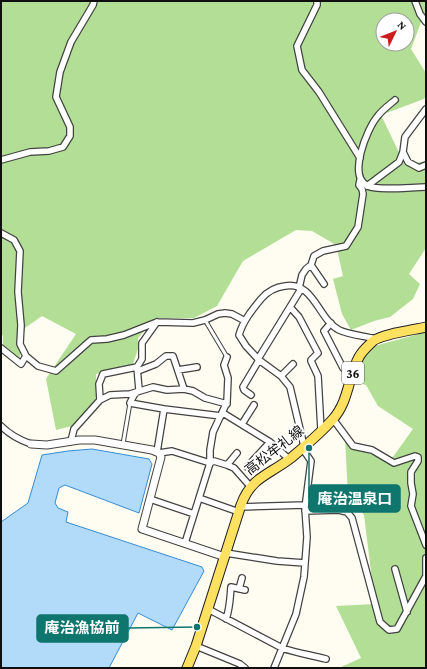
<svg xmlns="http://www.w3.org/2000/svg" width="427" height="669" font-family="'Crimson Pro','Noto Sans JP',serif">
	<style>
		.forest { fill: #b2df95; fill-rule: evenodd }
		.water { fill: #b2dbfa; stroke: #348cd6 }
		.lines { fill: none; stroke-linecap: round; stroke-linejoin: round }
		.service-casing { stroke: #424242; stroke-width: 5 }
		.minor-casing { stroke: #424242; stroke-width: 8 }
		.tertiary-casing { stroke: #424242; stroke-width: 9 }
		.primary-casing { stroke: #202020; stroke-width: 11 }
		.service { stroke: #fff; stroke-width: 3 }
		.minor { stroke: #fff; stroke-width: 5.5 }
		.tertiary { stroke: #fff; stroke-width: 7 }
		.primary { stroke: #ffe161; stroke-width: 9 }
		.labels { text-anchor: middle; stroke-width: 4; stroke-linejoin: round; paint-order: stroke }
		.shield { fill: #fff; stroke: #575757; stroke-width: 1 }
		.shield-label { font-size: 13px; font-weight: bold; fill: #0f0f0f }
		.street-label { font-size: 14px; fill: #0f0f0f; stroke: #fff }
		.leader { fill: none; stroke: #0f766e; stroke-width: 1.5 }
		.callout-dot { fill: #0f766e; stroke: #fff; stroke-width: 1.5 }
		.callout { fill: #0f766e; stroke: #0f766e; stroke-width: 1.5 }
		.callout-label { font-size: 15px; text-anchor: middle; font-weight: bold; fill: #fff }
	</style>
	<rect width="100%" height="100%" fill="#fffdf1"/>
	<path class="forest" d="M 1,1 L 426,1 L 426,9 L 411,49 L 426,73 L 426,95 L 424,99 L 381,115 L 405,165 L 426,161 L 426,248 L 409,274 L 420,284 L 413,299 L 390,317 L 374,321 L 351,330 L 342,314 L 333,279 L 343,276 L 336,245 L 312,231 L 296,230 L 243,261 L 217,306 L 194,318 L 155,318 L 138,338 L 138,349 L 133,364 L 96,374 L 96,398 L 76,425 L 56,430 L 46,379 L 76,334 L 42,316 L 25,328 L 19,361 L 3,347 L 3,336 L 1,333 ZM 383,20 L 407,20 L 407,44 L 383,44 Z
		M 426,332 L 426,668 L 339,668 L 361,658 L 336,606 L 375,604 L 364,515 L 348,495 L 345,438 L 353,448 L 390,461 L 413,429 L 378,406 L 366,385 L 355,382 L 362,359 L 371,347 Z"/>
	<path class="water" d="M 92,449 L 149,459 L 152,464 L 139,513 L 65,485 L 59,488 L 55,503 L 58,508 L 68,512 L 66,522 L 202,567 L 204,571 L 172,630 L 138,613 L 109,668 L 1,668 L 1,522 L 28,503 L 42,455 L 68,451 Z"/>
	<g class="lines">
		<g class="service-casing">
			<path id="service" d="M 205,320 L 227,357
				M 123,444 L 130,403"/>
		</g>
		<g class="minor-casing">
			<path id="minor" d="M 317,1 L 317,5 L 297,46 L 302,70 L 319,92 L 360,158
				M 415,1 L 420,14 L 426,22
				M 395,100 C 389,105 382,110 377,117 C 367,129 347,177 368,186 C 379,191 412,187 426,187
				M 403,152 L 408,162 L 419,168 L 426,165
				M 1,160 L 30,152 L 49,151 L 63,147 L 70,136 L 70,127 L 56,97 L 60,72 L 71,42 L 93,5 L 94,1
				M 367,186 L 399,162 L 403,152 L 405,137 L 426,109
				M 1,233 L 14,240 L 20,251 L 18,292 L 21,325 L 20,344 L 26,356
				M 311,265 L 324,284
				M 299,288 L 302,275 L 306,269 L 311,265 L 314,256 L 323,251 L 346,246 L 358,227 L 363,194 L 362,189 L 359,185 L 360,180
				M 290,307 L 299,317 L 318,353 L 311,360 L 311,361 L 318,376 L 321,430
				M 331,323 L 324,331 L 343,368 L 352,373
				M 1,348 L 21,364 L 26,356 L 38,366 L 56,371 L 91,340 L 107,339 L 124,335 L 157,322 L 193,323 L 205,320 L 218,314 L 225,313 L 232,314 L 245,321
				M 258,359 L 301,289
				M 137,367 L 139,390 L 134,395 L 130,403 L 164,409 L 221,416
				M 178,370 L 197,367
				M 138,371 L 156,364 L 166,356 L 173,356 L 184,389
				M 281,376 L 293,364
				M 251,395 L 244,390 L 243,387 L 259,360
				M 100,400 L 110,395 L 130,394 L 153,387 L 167,390 L 184,389 L 193,391 L 205,398 L 227,404
				M 223,413 L 270,442 L 289,459
				M 333,419 L 353,446 L 372,450 L 394,463 L 415,456 L 418,457 L 418,461 L 411,472 L 411,483 L 413,494 L 411,506 L 426,545
				M 242,424 L 254,405
				M 1,426 C 10,435 19,440 31,444
				M 71,441 L 74,429 L 100,400 L 99,384 L 103,374 L 137,367 L 142,359 L 142,343 L 157,322
				M 304,446 L 290,387 L 281,376 L 259,360 L 246,346 L 239,335 C 243,321 252,310 261,299 C 267,292 275,287 285,286 C 314,281 318,319 339,330 C 347,334 363,336 372,338 L 375,340
				M 157,452 L 164,409
				M 159,453 L 172,451 L 210,463 L 210,450 L 213,432 L 227,402 L 228,378 L 224,365 L 227,357
				M 227,465 L 234,468 L 250,486
				M 247,467 L 270,442
				M 199,498 L 239,512
				M 150,499 L 194,514
				M 240,507 L 305,505
				M 305,511 L 339,510 L 347,512 L 352,518 L 380,622 L 389,630 L 397,629 L 426,576 L 426,558
				M 185,543 L 210,463 L 214,461 L 227,465 L 237,453
				M 226,553 L 277,561 L 305,563
				M 395,569 L 407,612
				M 239,589 L 242,578
				M 208,609 L 282,648 C 296,653 311,655 326,659
				M 226,619 C 230,608 230,598 231,587 L 245,590
				M 196,646 L 240,664 L 245,668
				M 274,668 L 296,614 L 304,577 L 307,537 L 305,508 L 311,461 L 302,448"/>
		</g>
		<g class="tertiary-casing">
			<path id="tertiary" d="M 31,444 L 47,445 L 79,440 L 95,440 L 152,450 L 159,453 L 161,457 L 142,529 L 225,557"/>
		</g>
		<g class="primary-casing">
			<path id="primary" d="M 187,668 L 196,646 L 241,505 C 251,477 269,475 291,458 C 305,446 321,433 333,419 C 349,401 348,377 359,357 C 362,351 368,346 373,341 C 382,334 413,330 426,327"/>
		</g>
		<use href="#service" class="service"/>
		<use href="#minor" class="minor"/>
		<use href="#tertiary" class="tertiary"/>
		<use href="#primary" class="primary"/>
	</g>
	<g class="labels">
		<rect class="shield" x="342" y="362" width="22" height="22" rx="3"/>
		<g class="shield-label">
			<text x="353" y="378">36</text>
		</g>
		<g class="street-label">
			<text transform="translate(274 450) rotate(-38)" y="5">高松牟礼線</text>
		</g>
	</g>
	<path class="leader" d="M309 448L309 499M197 627L128 628"/>
	<g class="callout-dot">
		<circle cx="309" cy="448" r="4"/>
		<circle cx="197" cy="627" r="4"/>
	</g>
	<g class="callout">
		<rect x="309" y="485" width="91" height="27" rx="4"/>
		<rect x="37" y="615" width="91" height="27" rx="4"/>
	</g>
	<g class="callout-label">
		<text x="355" y="504">庵治温泉口</text>
		<text x="82" y="633">庵治漁協前</text>
	</g>
	<rect width="427" height="669" fill="none" stroke="#0f0f0f" stroke-width="4"/>
	<g transform="translate(395 32) rotate(47)"><circle r="19" fill="#ffffff" stroke="#9f9f9f"/>
	<path d="M0-3L7 15L0 10L-7 15Z" fill="#c91e1d"/>
	<text y="-6" font-size="11" font-weight="bold" text-anchor="middle" fill="#0f0f0f">N</text>
	</g>
</svg>
